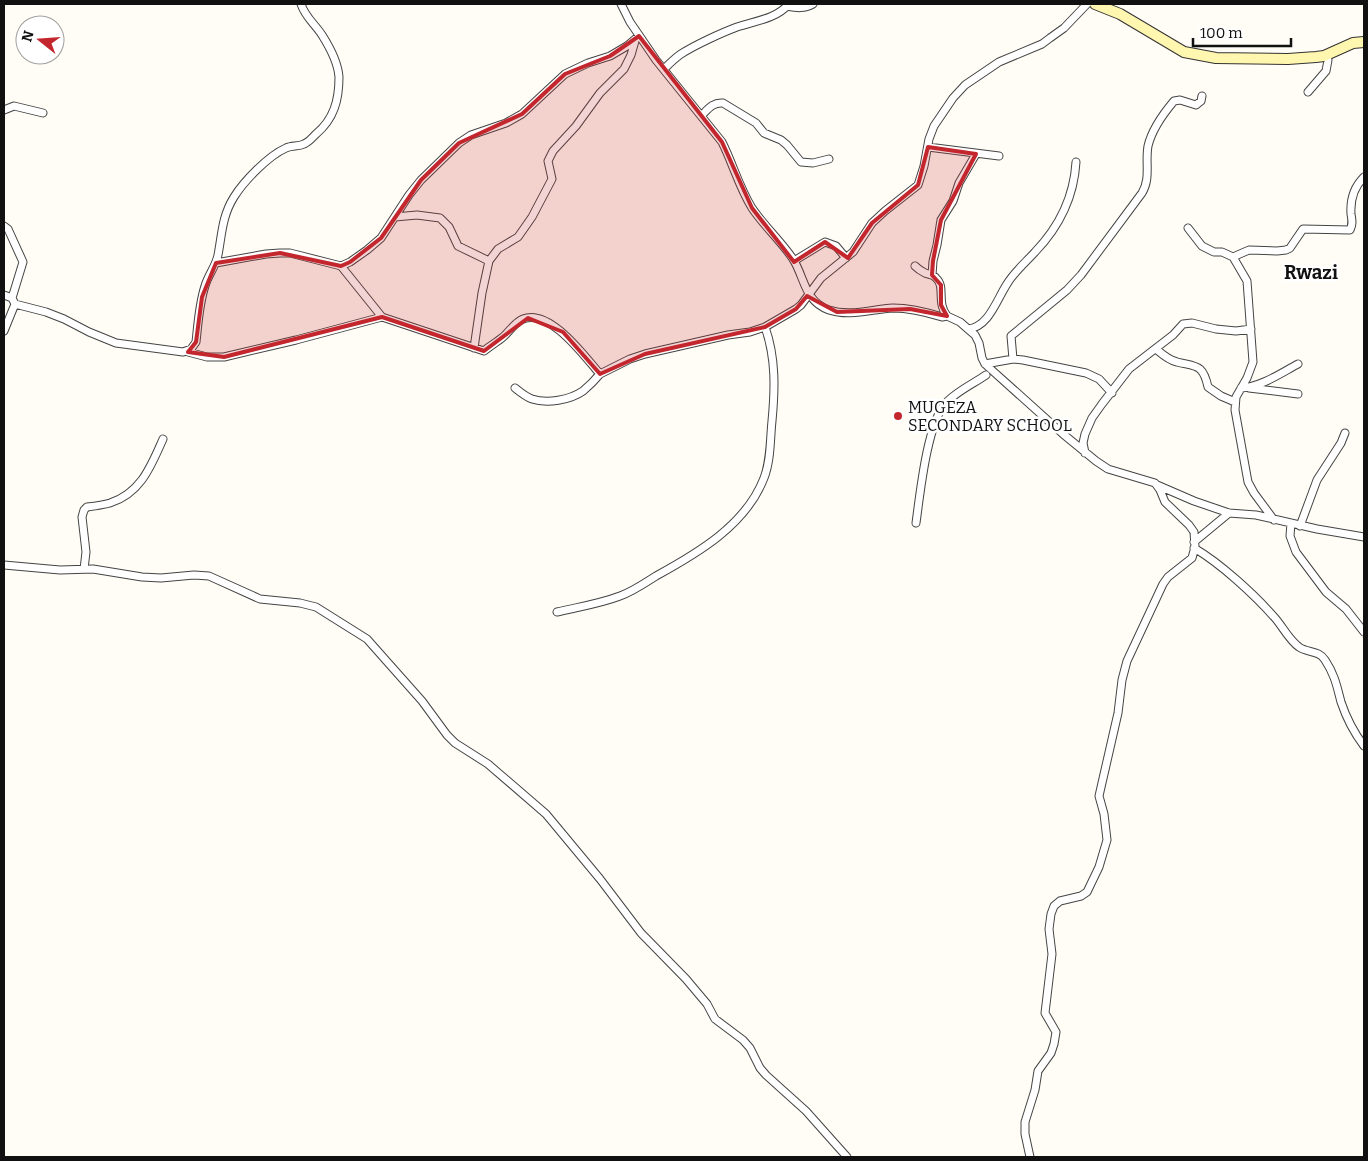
<svg xmlns="http://www.w3.org/2000/svg" width="1368" height="1161" font-family="Bitter,serif">
	<style>
		.lines { fill: none; stroke-linecap: round; stroke-linejoin: round }
		.street-casing { stroke: #444; stroke-width: 9 }
		.secondary-casing { stroke: #333; stroke-width: 12 }
		.street { stroke: #fff; stroke-width: 7 }
		.secondary { stroke: #fff6b0; stroke-width: 10 }
		.marked { fill: #c4262e; fill-opacity: 0.2; stroke: #c4262e; stroke-width: 4; stroke-linejoin: round }
		.poi-dot { fill: #c4262e; stroke: #fff; stroke-width: 2 }
		.labels { text-anchor: middle; stroke-width: 5; stroke-linejoin: round; paint-order: stroke }
		.poi-label { font-size: 16px; fill: #111; stroke: #fff; text-anchor: start }
		.quarter-label { font-size: 19px; font-weight: bold; fill: #111; stroke: #fff }
	</style>
	<rect width="100%" height="100%" fill="#fffdf5"/>
	<g class="lines">
		<g class="street-casing">
			<path id="street" d="M 621,4 L 630,22 L 656,60 L 722,142 C 733,164 739,187 752,208 C 764,226 781,241 793,259 C 805,278 804,301 829,310 C 850,317 872,309 893,308 C 910,308 926,312 942,317 L 947,316 L 960,322 L 968,329 L 975,335 L 979,343 L 982,358 L 985,364 L 1063,434 L 1096,461 L 1108,469 L 1155,483 L 1160,490 L 1165,502 L 1189,525 L 1194,532 L 1195,547 L 1192,558 L 1168,577 L 1163,584 L 1127,661 L 1122,680 L 1118,713 L 1099,796 L 1104,814 L 1107,840 L 1099,867 L 1087,892 L 1081,896 L 1060,901 L 1054,906 L 1051,914 L 1049,929 L 1052,954 L 1045,1013 L 1056,1032 L 1054,1044 L 1051,1053 L 1038,1071 L 1035,1090 L 1025,1122 L 1025,1134 L 1030,1157
				M 787,6 C 797,8 804,9 813,4
				M 664,69 C 669,64 675,58 681,54 C 695,45 721,33 737,27 C 755,21 776,19 789,4
				M 1308,92 L 1326,71 L 1328,60 L 1324,56
				M 4,110 L 14,106 L 43,113
				M 702,115 C 708,109 713,102 723,103 L 756,123 L 764,133 L 781,140 L 787,145 L 801,162 L 813,163 L 829,159
				M 928,147 L 999,156
				M 395,217 L 417,215 L 440,218 L 449,227 L 458,246 L 489,261
				M 4,226 L 8,229 L 23,262 L 12,298
				M 1188,228 L 1202,246 L 1214,252 L 1222,252 L 1233,257 L 1247,281 L 1253,362 L 1247,378 L 1236,397 L 1235,410 L 1248,482 L 1254,493 L 1274,520
				M 1233,257 L 1249,250 L 1277,251 L 1286,250 L 1290,248 L 1303,229 L 1350,230 C 1353,224 1352,220 1351,214 C 1350,199 1354,187 1364,177
				M 794,261 L 825,242 L 836,246 L 846,258
				M 216,263 L 266,254 L 280,253 L 290,253 L 341,266 L 382,317 L 484,351 C 490,346 497,342 503,337 C 509,332 515,322 523,319 C 550,308 585,357 600,374 L 630,359 L 645,354 L 728,335 L 750,332 L 765,327 L 796,309 L 801,305 L 821,278 L 853,252 L 872,223 L 885,211 L 918,185 L 924,166 L 929,139 L 934,126 L 953,98 L 965,85 L 999,62 L 1042,44 L 1050,38 L 1064,28 L 1087,4
				M 341,266 L 350,262 L 367,250 L 381,238 L 409,195 L 421,180 L 459,143 L 471,135 L 506,123 L 522,114 L 565,74 L 588,63 L 610,56 L 627,46 L 639,36
				M 915,266 C 918,269 921,271 925,273 C 929,275 933,274 936,278 C 946,287 936,302 947,316
				M 932,275 L 933,261 L 937,245 L 941,220 L 953,201 L 959,183 L 976,154
				M 4,295 L 12,298 L 15,304 L 4,331
				M 15,304 L 46,312 L 64,319 L 89,332 L 116,343 L 183,352 L 191,349 L 196,342 C 198,324 199,304 205,286 C 208,275 216,266 218,255 C 222,234 222,216 234,197 C 244,181 268,156 286,148 C 292,145 298,147 304,144 C 309,142 312,138 316,134 C 334,119 339,100 339,77 C 338,63 329,46 322,35 C 315,24 305,17 301,4
				M 968,329 C 989,327 997,299 1007,284 C 1014,272 1026,262 1035,252 C 1059,227 1074,196 1076,162
				M 474,348 L 482,293 L 489,261 L 498,249 L 518,237 L 532,217 L 552,179 L 548,161 L 553,151 L 576,126 L 600,93 L 624,69 L 631,55 L 635,41
				M 1156,349 C 1162,354 1168,360 1177,362 C 1197,367 1203,364 1208,387 L 1221,396 L 1235,402
				M 188,352 L 207,357 L 224,357 L 296,340 L 382,317
				M 1013,359 L 1011,336 L 1067,290 L 1081,275 L 1142,193 C 1151,178 1145,163 1148,146 C 1152,129 1163,114 1174,101 L 1180,100 L 1196,105 L 1201,101 L 1202,96
				M 985,364 L 1013,359 L 1023,360 L 1086,373 L 1099,379 L 1112,393
				M 515,388 C 520,392 526,397 532,399 C 547,404 570,400 583,391 C 589,386 595,380 600,374
				M 1241,388 C 1261,387 1281,373 1298,364
				M 1249,388 L 1298,394
				M 1085,453 L 1083,443 L 1085,434 L 1092,418 L 1102,404 L 1129,369 L 1173,335 L 1183,324 L 1192,323 L 1216,329 L 1236,331 L 1251,329
				M 1157,485 L 1194,501 L 1229,513 L 1256,515 L 1317,529 L 1364,537
				M 916,523 C 920,494 927,425 945,404 C 955,392 973,384 986,375
				M 1291,523 L 1290,536 L 1296,552 L 1326,592 L 1346,609 L 1364,632
				M 1300,526 L 1317,480 L 1341,443 L 1345,433
				M 1194,542 L 1229,513
				M 1194,548 C 1220,563 1255,595 1275,618 C 1283,627 1289,640 1299,647 C 1307,653 1319,650 1325,660 C 1335,675 1337,687 1341,702 C 1346,717 1355,734 1364,746
				M 4,565 L 60,570 L 93,569 L 142,577 L 161,578 L 194,575 L 209,576 L 260,599 L 300,603 L 316,607 L 367,639 L 422,701 L 447,735 L 455,743 L 488,764 L 546,814 L 600,879 L 641,933 L 686,979 L 707,1004 L 715,1019 L 743,1040 L 750,1048 L 760,1068 L 766,1075 L 806,1111 L 847,1157
				M 84,569 L 86,552 L 82,517 L 84,510 L 87,507 C 95,506 103,505 110,503 C 141,493 151,466 163,439
				M 557,612 C 578,607 599,604 620,596 C 632,592 645,583 656,576 C 698,553 746,525 764,478 C 771,460 770,440 772,421 C 775,389 776,358 765,327"/>
		</g>
		<g class="secondary-casing">
			<path id="secondary" d="M 1095,4 L 1120,14 L 1184,52 L 1216,58 L 1288,59 L 1316,57 L 1324,56 L 1353,43 L 1364,42"/>
		</g>
		<use href="#street" class="street"/>
		<use href="#secondary" class="secondary"/>
	</g>
	<path class="marked" d="M 639,36 L 722,142 L 752,208 L 794,262 L 825,242 L 848,258 L 872,223 L 918,185 L 928,147 L 976,154 L 941,220 L 933,261 L 932,275 L 941,285 L 941,305 L 947,316 L 910,309 L 837,312 L 807,296 L 796,309 L 765,327 L 645,354 L 600,374 L 563,332 L 528,318 L 484,351 L 382,317 L 224,357 L 188,352 L 196,342 L 202,297 L 216,263 L 280,253 L 341,266 L 350,262 L 381,238 L 421,180 L 459,143 L 522,114 L 565,74 L 610,56 Z"/>
	<circle class="poi-dot" cx="898" cy="416" r="5"/>
	<g class="labels">
		<g class="poi-label">
			<text x="908" y="413">MUGEZA<tspan x="908" dy="18">SECONDARY SCHOOL</tspan></text>
		</g>
		<g class="quarter-label">
			<text x="1311" y="279">Rwazi</text>
		</g>
	</g>
	<rect width="1368" height="1161" fill="none" stroke="#111111" stroke-width="10"/>
	<g transform="translate(40 40) rotate(287)"><circle r="24" fill="#ffffff" stroke="#a0a0a0"/>
	<path d="M0-4L9 19L0 12L-9 19Z" fill="#c4262e"/>
	<text y="-8" font-size="14" font-weight="bold" text-anchor="middle" fill="#111111">N</text>
	</g>
	<path d="M1193 38v8h98v-8" fill="none" stroke="#111111" stroke-width="2.5"/>
	<text x="1200" y="38" font-size="15" fill="#111111" stroke="#ffffff" stroke-width="4" paint-order="stroke">100 m</text>
</svg>
